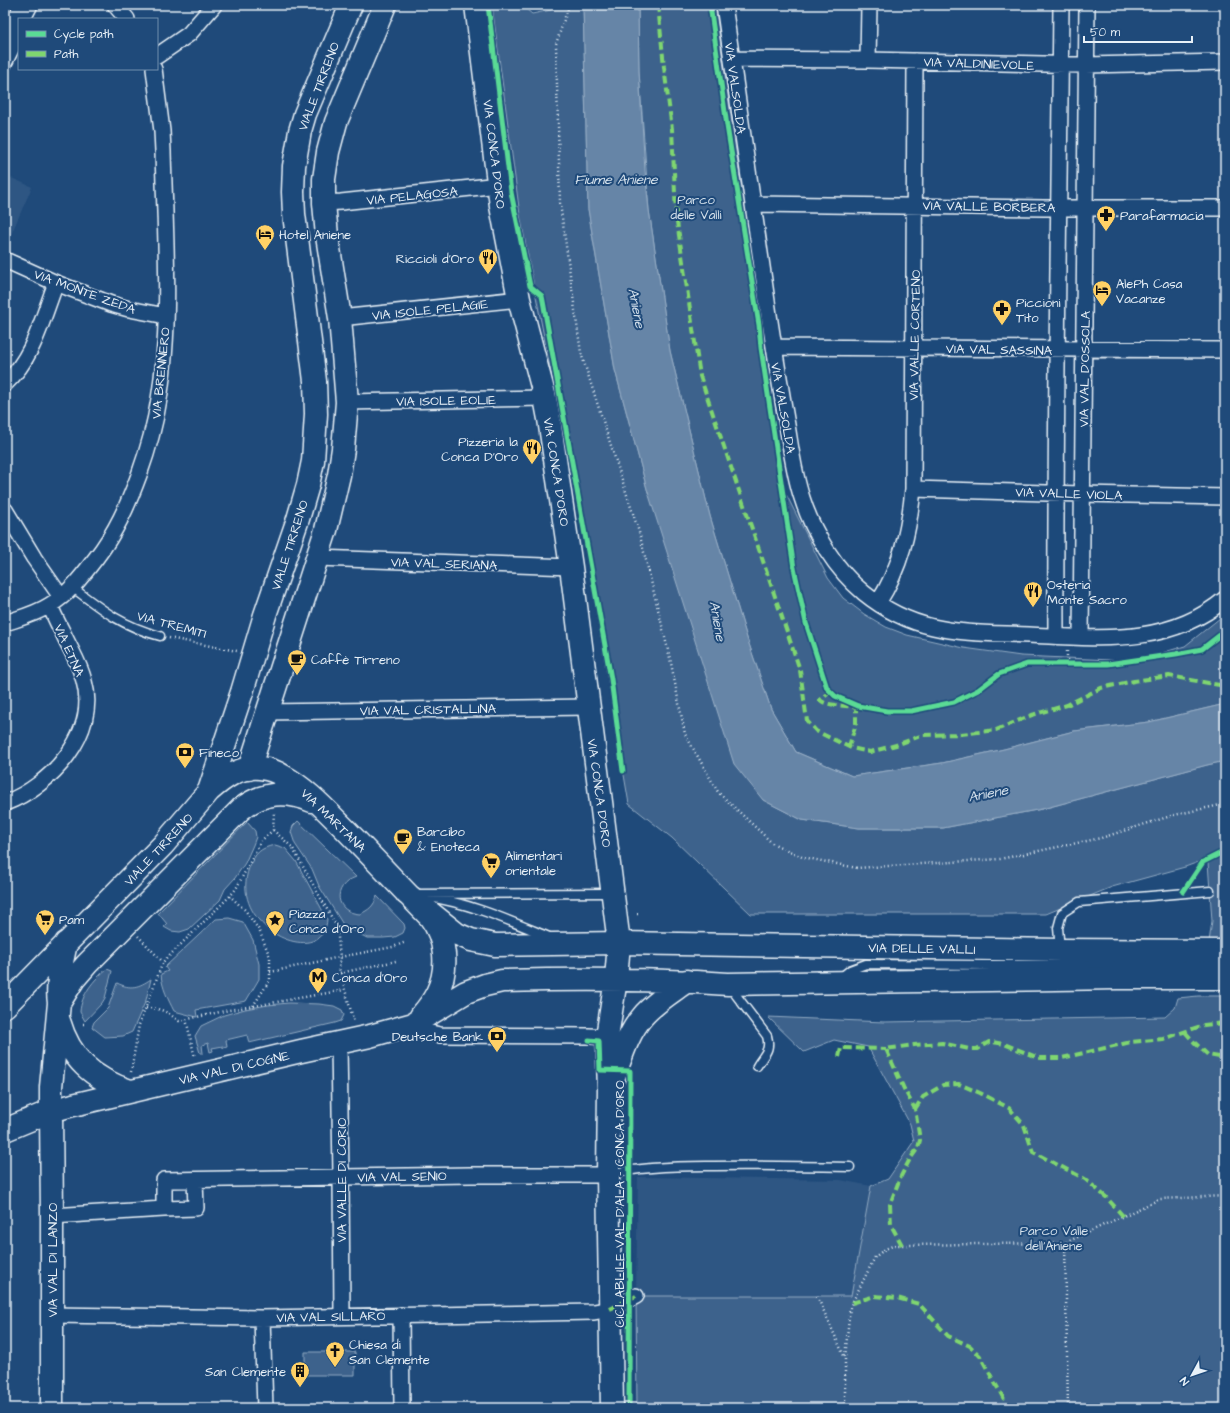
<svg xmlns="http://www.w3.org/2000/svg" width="1230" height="1413" font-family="'Architects Daughter',sans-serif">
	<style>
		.built { fill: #2e5683 }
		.green { fill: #3c628c; stroke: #92aac2 }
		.water { fill: #6685a7; stroke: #9ab0c7 }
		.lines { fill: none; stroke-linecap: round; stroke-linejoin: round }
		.lane-casing { stroke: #e8f1f8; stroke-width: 11 }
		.street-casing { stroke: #e8f1f8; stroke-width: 18 }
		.secondary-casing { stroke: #e8f1f8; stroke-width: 25 }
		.path { stroke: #e8f1f8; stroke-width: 2.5; stroke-dasharray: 1 3; stroke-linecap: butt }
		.lane { stroke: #1f4a7a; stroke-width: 8 }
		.street { stroke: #1f4a7a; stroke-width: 15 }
		.secondary { stroke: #1f4a7a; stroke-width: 22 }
		.quiet { stroke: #7fd670; stroke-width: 4; stroke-dasharray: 8 4; stroke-linecap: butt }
		.cycleway-casing { stroke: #1f4a7a; stroke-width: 8 }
		.cycleway { stroke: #5adb95; stroke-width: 5 }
		.labels { text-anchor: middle; stroke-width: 4; stroke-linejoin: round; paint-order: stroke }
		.street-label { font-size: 13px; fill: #e8f1f8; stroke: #1f4a7a }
		.park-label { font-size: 13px; fill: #d7e3ed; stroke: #1f4a7a }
		.poi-label { font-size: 13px; fill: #e8f1f8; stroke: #1f4a7a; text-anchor: start }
		.water-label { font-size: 14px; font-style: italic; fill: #d4e1ec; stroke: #1f4a7a }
	</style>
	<rect width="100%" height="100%" fill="#1f4a7a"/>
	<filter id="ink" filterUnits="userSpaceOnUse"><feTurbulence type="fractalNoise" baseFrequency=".025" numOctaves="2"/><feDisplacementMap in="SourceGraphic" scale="8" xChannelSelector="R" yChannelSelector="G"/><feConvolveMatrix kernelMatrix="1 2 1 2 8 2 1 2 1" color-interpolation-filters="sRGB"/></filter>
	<g filter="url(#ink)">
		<path class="built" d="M 5,175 L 32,187 L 5,248 Z
			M 638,1177 L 840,1180 L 871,1186 L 851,1296 L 636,1296 Z"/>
		<path class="green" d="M 492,5 L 521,5 L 532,14 L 551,10 L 556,5 L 583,5 L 588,209 L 615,370 L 647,489 L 763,800 L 802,820 L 859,828 L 943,828 L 1042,809 L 1207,765 L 1225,761 L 1225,851 L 1215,856 L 1185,867 L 1112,887 L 1046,914 L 751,914 L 672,838 L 629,804 L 582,530 L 520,215 Z
			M 638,5 L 715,5 L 785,492 L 828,578 L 843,598 L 864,614 L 886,627 L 907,635 L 964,648 L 1021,656 L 1134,661 L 1185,646 L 1225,614 L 1225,704 L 1149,722 L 1074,731 L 1004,749 L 942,763 L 852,776 L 796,752 L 771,709 L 747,638 L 710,516 L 670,351 L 649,210 L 639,71 Z
			M 298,821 L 356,877 C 331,886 335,913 360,914 C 369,910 374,906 377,896 L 404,924 L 405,928 L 403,933 L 395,937 L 383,938 L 367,938 L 344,926 L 319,886 L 312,869 L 295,844 L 291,832 L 293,826 Z
			M 247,822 L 255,831 L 256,837 L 253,845 L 245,863 L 235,878 L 225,889 L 220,900 L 189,929 L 180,932 L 171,931 L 164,927 L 167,924 L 158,913 Z
			M 275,845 L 285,848 L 296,861 L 327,919 C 324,971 227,929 249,868 C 255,853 260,848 275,845 Z
			M 1225,855 L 1225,941 L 1209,942 L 1212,921 L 1208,862 Z
			M 229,918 L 243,922 L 253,940 L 259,964 L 259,979 L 246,1001 L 196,1010 L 197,1017 L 174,1011 C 168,999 162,988 161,974 L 168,971 L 165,967 L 216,919 Z
			M 107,969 L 112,971 L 105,998 L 102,1003 L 85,1021 L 80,1012 C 81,995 94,979 107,969 Z
			M 151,979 L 146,1000 L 132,1032 L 123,1036 L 105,1037 L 92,1027 L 94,1022 L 108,1008 L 117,983 C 131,990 139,987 151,979 Z
			M 1198,996 L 1225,996 L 1225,1408 L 637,1408 L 636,1296 L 851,1296 L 871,1186 L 888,1179 L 914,1141 L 910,1124 L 868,1047 L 834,1040 L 804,1052 L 768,1017 L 884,1022 L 1165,1017 L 1175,1008 L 1178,998 Z
			M 289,1003 L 319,1004 L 334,1006 L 342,1010 L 344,1015 L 341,1021 L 335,1023 L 249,1043 L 247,1035 L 226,1040 L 227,1047 L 223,1048 L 223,1046 L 212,1048 L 213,1051 L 210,1052 L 208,1043 L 202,1045 L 203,1053 L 200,1053 L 195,1036 L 201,1026 L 224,1015 L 245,1009 L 268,1005 Z
			M 305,1352 L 355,1352 L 355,1375 L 305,1375 Z"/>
		<path class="water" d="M 583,5 L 638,5 L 639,71 L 645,171 L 649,210 L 670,351 L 710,516 L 747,638 L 771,709 L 796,752 L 852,776 L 942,763 L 1004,749 L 1074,731 L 1149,722 L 1225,704 L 1225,761 L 1207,765 L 1042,809 L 943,828 L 859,828 L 802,820 L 763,800 L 734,764 L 647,489 L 615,370 L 588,209 Z"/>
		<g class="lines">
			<g class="lane-casing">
				<path id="lane" d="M 5,69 L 17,45
					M 72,587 C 102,610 122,626 160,636
					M 414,894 L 612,893
					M 428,897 C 470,903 510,921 549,937
					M 1060,949 L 1058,928 L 1062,913 L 1079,902 L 1210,891
					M 840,978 L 850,970 L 866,964 L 984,965 L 1225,965
					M 730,987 L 767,1036 C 771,1051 764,1054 757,1066
					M 609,1174 C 641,1167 673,1166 706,1166 C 754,1165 802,1166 850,1167"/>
			</g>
			<g class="street-casing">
				<path id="street" d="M 115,5 L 127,19
					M 724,5 C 739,104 753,203 767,301 C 773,343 780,384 787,425 C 791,449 794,474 802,498 C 813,533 836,570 864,593 C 917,636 966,632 1029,635 C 1099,638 1168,647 1225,599
					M 157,56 L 189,34 L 214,5
					M 732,59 L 868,60 L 1086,65 L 1225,62
					M 868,60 L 869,5
					M 324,203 L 341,202 L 499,185
					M 754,204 L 1044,208 L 1225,208
					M 5,260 L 56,283 L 111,304 L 129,309 L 166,316
					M 340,318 L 519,299
					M 774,347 L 1225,350
					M 5,384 C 34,357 42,319 56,283
					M 347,402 L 545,398
					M 913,489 L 1082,494 L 1225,497
					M 5,510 L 34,558 L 61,597
					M 317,558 L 571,567
					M 878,603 C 901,567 909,531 913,489 L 915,61
					M 5,623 C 20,618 36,614 50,605 C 69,594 83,575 96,558 C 116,532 128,505 139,475 C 148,450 155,425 159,399 C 172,320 165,231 163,151 L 162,131 L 154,69
					M 1056,636 C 1055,426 1059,215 1061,5
					M 1081,637 L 1087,5
					M 267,712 L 588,707
					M 5,803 C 51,786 99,733 84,681 C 80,664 70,649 63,633 C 58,624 54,615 50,606
					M 413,1024 L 426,1032 L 440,1035 L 589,1036 L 607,1037
					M 339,1044 L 341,1176 L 342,1316
					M 164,1209 L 196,1208 L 195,1180
					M 52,1216 L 164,1209 L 164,1180 L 470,1175 L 608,1175
					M 52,1315 L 262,1318 L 594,1312 L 610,1309 L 636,1296
					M 401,1315 L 402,1408
					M 262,1318 L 265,1408"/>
			</g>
			<g class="secondary-casing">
				<path id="secondary" d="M 476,5 L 501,206 L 519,299 L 545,398 L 549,419 L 571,567 L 619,943 L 616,979 L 607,1037 L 609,1088 L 608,1175 L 612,1408
					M 5,46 L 26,5
					M 249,769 L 326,530 L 339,475 L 343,449 L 347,402 L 340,318 L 327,236 L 324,203 L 324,179 L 328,152 L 336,122 L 385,5
					M 209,791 C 224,778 240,766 260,768 C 269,769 276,771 283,776 C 305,788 323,807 341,825 C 371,855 400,887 430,917 C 446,938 449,969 437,993 C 433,1001 427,1009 421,1016
					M 407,894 L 457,934 L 471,940 L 495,945 L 619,943 L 1060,950 L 1225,951
					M 59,1003 L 74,979 L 87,964 L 241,809 C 263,792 286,790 312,801
					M 5,1006 L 163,845 L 209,791 L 242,692 L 265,615 L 298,519 L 308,485 L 313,461 L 316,414 L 315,381 L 294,214 L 293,192 L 294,166 L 300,131 L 305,114 L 351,5
					M 59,1021 C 70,1059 93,1079 130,1091
					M 612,1081 C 621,1059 627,1034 643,1016 C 655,1002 672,992 687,981
					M 5,1130 L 51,1111 L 73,1105 L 301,1051 L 370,1036 L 413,1024 L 466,992 L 485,985 L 502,981 C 578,979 653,979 728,984 L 1117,978 L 1225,978
					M 52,1408 L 52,1216 L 51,1111 L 51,1087 L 59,1003 C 56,983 62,963 66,943"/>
			</g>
			<path class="path" d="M 569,5 L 556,44 L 560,203 L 581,353 L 639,532 L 670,658 L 685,734 L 718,792 L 772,843 L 802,857 L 857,868 L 1000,859 L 1101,838 L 1174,815 L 1225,804
				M 169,638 L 237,651
				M 1067,664 L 1067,650
				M 273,830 L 292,847 L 337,927 L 340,957 L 339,968 L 354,1022
				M 637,914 L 640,914
				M 138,936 L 163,962
				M 270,972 L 340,957 L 393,947 L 406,942
				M 340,973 L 396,961
				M 254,1006 L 344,990
				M 146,1008 C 162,1008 167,1012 179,1021 L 229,1010 L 253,1006 L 270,980 L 270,957 L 259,930 L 245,910 L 230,896
				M 186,1019 L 195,1058
				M 83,1024 L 84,1024
				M 131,1072 L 139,1025 L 163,962 L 230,896 L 236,889 L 261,841 L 273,830 L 274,812
				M 1065,1243 L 1068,1408
				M 817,1296 L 845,1358
				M 845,1408 L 845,1358 L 850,1307 L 875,1257 L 885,1249 L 895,1245 L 902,1245 L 1065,1243 L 1160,1199 L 1225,1196"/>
			<use href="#lane" class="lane"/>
			<use href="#street" class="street"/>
			<use href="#secondary" class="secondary"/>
			<path class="quiet" d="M 658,5 L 664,67 L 672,129 L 676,215 L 700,376 L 800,670 L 807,721 L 816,731 L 851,748 L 870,752 L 896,745 L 923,735 L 961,734 L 996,730 L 1032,715 L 1067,705 L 1101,688 L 1134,681 L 1169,676 L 1225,686
				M 829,690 L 829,693 L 820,700 C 828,707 845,704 856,708 L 856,724 L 849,746
				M 1185,1032 L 1194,1042 L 1208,1055 L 1225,1058
				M 839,1057 L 841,1048 L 886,1049
				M 915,1109 L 923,1097 L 943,1085 L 959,1084 L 980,1093 L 1009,1108 L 1024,1125 L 1033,1152 L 1085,1179 L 1106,1197 L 1123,1216
				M 902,1245 L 891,1225 L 890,1204 L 900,1178 L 910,1159 L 918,1148 L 920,1140 L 915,1109 L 904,1089 L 886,1049 L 914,1045 L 942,1043 L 969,1049 L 977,1049 L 989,1042 L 993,1042 L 1004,1044 L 1039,1058 L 1062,1058 L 1131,1042 L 1163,1039 L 1204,1025 L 1225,1023
				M 852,1303 L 875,1296 L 897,1298 L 919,1304 L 948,1336 L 970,1346 L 980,1356 L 1005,1401 L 1008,1408
				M 610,1309 L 636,1296"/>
			<g class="cycleway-casing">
				<path id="cycleway" d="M 488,5 L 511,192 L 530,286 L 542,296 L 543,301 L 611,679 L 623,771
					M 710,5 L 727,126 L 759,325 L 761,348 L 794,568 L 806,623 L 827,688 L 835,696 L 858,706 L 887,711 L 911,711 L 954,702 L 978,690 L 999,674 L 1027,664 L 1108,664 L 1176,654 L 1202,649 L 1225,631
					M 1183,892 L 1203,862 L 1225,851
					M 589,1040 L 599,1041 L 600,1070 L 630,1071 L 629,1408"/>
			</g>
			<use href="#cycleway" class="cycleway"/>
		</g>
	</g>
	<defs>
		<g id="pharmacy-pin" transform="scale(1)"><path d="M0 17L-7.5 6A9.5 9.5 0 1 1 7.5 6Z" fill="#ffd166" stroke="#1f4a7a"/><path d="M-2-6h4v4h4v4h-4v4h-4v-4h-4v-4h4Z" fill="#111"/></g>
		<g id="hotel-pin" transform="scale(1)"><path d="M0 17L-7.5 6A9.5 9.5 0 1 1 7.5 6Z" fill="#ffd166" stroke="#1f4a7a"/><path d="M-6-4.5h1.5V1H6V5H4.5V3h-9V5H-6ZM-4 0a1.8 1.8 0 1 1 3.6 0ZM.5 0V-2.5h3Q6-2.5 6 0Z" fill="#111"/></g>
		<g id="restaurant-pin" transform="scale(1)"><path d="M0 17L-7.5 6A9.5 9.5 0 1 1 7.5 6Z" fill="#ffd166" stroke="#1f4a7a"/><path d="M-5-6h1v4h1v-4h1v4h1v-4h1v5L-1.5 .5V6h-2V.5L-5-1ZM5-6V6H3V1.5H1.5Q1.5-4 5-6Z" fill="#111"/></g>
		<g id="cafe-pin" transform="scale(1)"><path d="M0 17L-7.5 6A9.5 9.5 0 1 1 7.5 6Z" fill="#ffd166" stroke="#1f4a7a"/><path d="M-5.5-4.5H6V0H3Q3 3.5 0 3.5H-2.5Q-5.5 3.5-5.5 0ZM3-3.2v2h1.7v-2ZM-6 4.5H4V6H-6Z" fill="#111"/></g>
		<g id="bank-pin" transform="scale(1)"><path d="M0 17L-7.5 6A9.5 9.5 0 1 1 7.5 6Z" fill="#ffd166" stroke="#1f4a7a"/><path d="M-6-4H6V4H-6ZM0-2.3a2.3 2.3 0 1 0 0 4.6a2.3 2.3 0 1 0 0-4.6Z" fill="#111"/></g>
		<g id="supermarket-pin" transform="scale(1)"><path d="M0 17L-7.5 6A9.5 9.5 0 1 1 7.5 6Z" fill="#ffd166" stroke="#1f4a7a"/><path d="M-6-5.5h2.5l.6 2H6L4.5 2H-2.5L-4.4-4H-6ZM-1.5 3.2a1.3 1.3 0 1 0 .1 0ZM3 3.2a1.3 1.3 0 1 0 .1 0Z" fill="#111"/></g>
		<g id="sight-pin" transform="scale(1)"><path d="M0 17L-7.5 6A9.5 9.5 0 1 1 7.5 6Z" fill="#ffd166" stroke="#1f4a7a"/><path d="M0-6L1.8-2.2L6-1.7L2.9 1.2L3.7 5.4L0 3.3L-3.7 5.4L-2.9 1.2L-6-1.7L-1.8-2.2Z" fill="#111"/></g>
		<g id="metro-pin" transform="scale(1)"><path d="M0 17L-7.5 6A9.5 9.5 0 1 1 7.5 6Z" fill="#ffd166" stroke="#1f4a7a"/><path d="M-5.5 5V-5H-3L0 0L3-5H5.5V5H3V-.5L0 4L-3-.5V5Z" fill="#111"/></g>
		<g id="church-pin" transform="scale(1)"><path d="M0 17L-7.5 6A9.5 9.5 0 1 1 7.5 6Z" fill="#ffd166" stroke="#1f4a7a"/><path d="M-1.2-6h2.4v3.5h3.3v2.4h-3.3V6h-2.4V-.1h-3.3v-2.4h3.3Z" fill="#111"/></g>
		<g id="building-pin" transform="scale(1)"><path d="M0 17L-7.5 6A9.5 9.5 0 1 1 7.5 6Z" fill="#ffd166" stroke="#1f4a7a"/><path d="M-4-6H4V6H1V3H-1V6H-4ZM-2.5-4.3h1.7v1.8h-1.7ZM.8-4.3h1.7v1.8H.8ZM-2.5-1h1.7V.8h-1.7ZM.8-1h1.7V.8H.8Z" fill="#111"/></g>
	</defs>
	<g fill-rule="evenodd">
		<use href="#pharmacy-pin" x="1106" y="215"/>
		<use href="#hotel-pin" x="265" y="234"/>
		<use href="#restaurant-pin" x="488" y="258"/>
		<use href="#hotel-pin" x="1102" y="290"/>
		<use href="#pharmacy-pin" x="1002" y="309"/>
		<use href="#restaurant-pin" x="532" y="448"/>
		<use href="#restaurant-pin" x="1033" y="591"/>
		<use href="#cafe-pin" x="297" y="659"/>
		<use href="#bank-pin" x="185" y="752"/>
		<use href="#cafe-pin" x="403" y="838"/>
		<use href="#supermarket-pin" x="491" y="862"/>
		<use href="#supermarket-pin" x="45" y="919"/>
		<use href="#sight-pin" x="275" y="920"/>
		<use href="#metro-pin" x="318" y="977"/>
		<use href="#bank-pin" x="497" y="1036"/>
		<use href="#church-pin" x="335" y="1351"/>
		<use href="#building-pin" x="300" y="1371"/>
	</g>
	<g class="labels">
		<g class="street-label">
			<text transform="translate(979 63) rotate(2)" y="5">VIA VALDINIEVOLE</text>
			<text transform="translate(318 86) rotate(-69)" y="5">VIALE TIRRENO</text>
			<text transform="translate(736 88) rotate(82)" y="5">VIA VALSOLDA</text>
			<text transform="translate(495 154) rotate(83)" y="5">VIA CONCA D'ORO</text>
			<text transform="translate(412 195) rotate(-6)" y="5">VIA PELAGOSA</text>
			<text transform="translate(989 206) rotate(1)" y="5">VIA VALLE BORBERA</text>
			<text transform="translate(85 291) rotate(20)" y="5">VIA MONTE ZEDA</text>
			<text transform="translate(430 309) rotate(-6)" y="5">VIA ISOLE PELAGIE</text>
			<text transform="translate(914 335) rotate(-89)" y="5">VIA VALLE CORTENO</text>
			<text transform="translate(999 349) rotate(1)" y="5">VIA VAL SASSINA</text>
			<text transform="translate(1084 369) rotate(-89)" y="5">VIA VAL D'OSSOLA</text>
			<text transform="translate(160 373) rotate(-84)" y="5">VIA BRENNERO</text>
			<text transform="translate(446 400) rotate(-1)" y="5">VIA ISOLE EOLIE</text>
			<text transform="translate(784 408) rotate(80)" y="5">VIA VALSOLDA</text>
			<text transform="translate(557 472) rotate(81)" y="5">VIA CONCA D'ORO</text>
			<text transform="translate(1069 493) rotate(2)" y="5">VIA VALLE VIOLA</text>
			<text transform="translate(289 545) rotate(-72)" y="5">VIALE TIRRENO</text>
			<text transform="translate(444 563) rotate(2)" y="5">VIA VAL SERIANA</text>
			<text transform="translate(172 624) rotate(15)" y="5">VIA TREMITI</text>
			<text transform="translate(70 650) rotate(66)" y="5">VIA ETNA</text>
			<text transform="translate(428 709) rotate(-1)" y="5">VIA VAL CRISTALLINA</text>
			<text transform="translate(600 793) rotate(82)" y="5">VIA CONCA D'ORO</text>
			<text transform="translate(334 820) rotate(44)" y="5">VIA MARTANA</text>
			<text transform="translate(158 849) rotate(-47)" y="5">VIALE TIRRENO</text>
			<text transform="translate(922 948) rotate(1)" y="5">VIA DELLE VALLI</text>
			<text transform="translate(234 1067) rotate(-13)" y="5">VIA VAL DI COGNE</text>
			<text transform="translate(402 1176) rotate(-1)" y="5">VIA VAL SENIO</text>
			<text transform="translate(341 1180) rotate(-90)" y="5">VIA VALLE DI CORIO</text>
			<text transform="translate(619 1204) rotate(-90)" y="5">CICLABLILE VAL D'ALA - CONCA D'ORO</text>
			<text transform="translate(52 1260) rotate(-90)" y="5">VIA VAL DI LANZO</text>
			<text transform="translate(331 1316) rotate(-1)" y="5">VIA VAL SILLARO</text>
		</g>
		<g class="park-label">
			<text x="696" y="204">Parco<tspan x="696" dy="15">delle Valli</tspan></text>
			<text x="1054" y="1235">Parco Valle<tspan x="1054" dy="15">dell'Aniene</tspan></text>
		</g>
		<g class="poi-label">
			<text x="1120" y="220">Parafarmacia</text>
			<text x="279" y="239">Hotel Aniene</text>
			<text x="474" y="263" text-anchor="end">Riccioli d'Oro</text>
			<text x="1116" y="288">AlePh Casa<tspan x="1116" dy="15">Vacanze</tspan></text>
			<text x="1016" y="307">Piccioni<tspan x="1016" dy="15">Tito</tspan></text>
			<text x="518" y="446" text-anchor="end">Pizzeria la<tspan x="518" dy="15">Conca D‘Oro</tspan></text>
			<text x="1047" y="589">Osteria<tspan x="1047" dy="15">Monte Sacro</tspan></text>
			<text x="311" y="664">Caffè Tirreno</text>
			<text x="199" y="757">Fineco</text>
			<text x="417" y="836">Barcibo<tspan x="417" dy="15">&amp; Enoteca</tspan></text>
			<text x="505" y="860">Alimentari<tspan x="505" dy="15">orientale</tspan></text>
			<text x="289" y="918">Piazza<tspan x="289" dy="15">Conca d'Oro</tspan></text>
			<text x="59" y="924">Pam</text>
			<text x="332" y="982">Conca d'Oro</text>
			<text x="483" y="1041" text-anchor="end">Deutsche Bank</text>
			<text x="349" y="1349">Chiesa di<tspan x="349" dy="15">San Clemente</tspan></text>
			<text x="286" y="1376" text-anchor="end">San Clemente</text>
		</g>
		<g class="water-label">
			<text x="616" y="184">Fiume Aniene</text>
			<text transform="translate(637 308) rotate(79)" y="5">Aniene</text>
			<text transform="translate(718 621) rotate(80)" y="5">Aniene</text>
			<text transform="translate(988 793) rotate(-11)" y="5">Aniene</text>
		</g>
	</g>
	<rect width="1230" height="1413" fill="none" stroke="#1f4a7a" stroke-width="20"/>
	<rect x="10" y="10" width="1210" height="1393" fill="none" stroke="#e8f1f8" stroke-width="1.5" filter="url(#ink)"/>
	<rect x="18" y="18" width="140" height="52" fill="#1f4a7a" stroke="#6f8dac"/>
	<rect x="26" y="31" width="20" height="6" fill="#5adb95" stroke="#6f8dac"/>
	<text x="54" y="38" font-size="12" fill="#e8f1f8">Cycle path</text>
	<rect x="26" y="51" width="20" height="6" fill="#7fd670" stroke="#6f8dac"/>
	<text x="54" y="58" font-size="12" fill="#e8f1f8">Path</text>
	<g transform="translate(1192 1375) rotate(230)" stroke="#1f4a7a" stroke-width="3" paint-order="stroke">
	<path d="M0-3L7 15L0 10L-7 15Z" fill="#e8f1f8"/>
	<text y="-6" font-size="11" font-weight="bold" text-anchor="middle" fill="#e8f1f8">N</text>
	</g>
	<path d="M1084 36v6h108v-6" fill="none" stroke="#e8f1f8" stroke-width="2"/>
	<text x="1090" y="36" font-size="12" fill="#e8f1f8" stroke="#1f4a7a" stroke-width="3" paint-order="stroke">50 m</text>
</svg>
